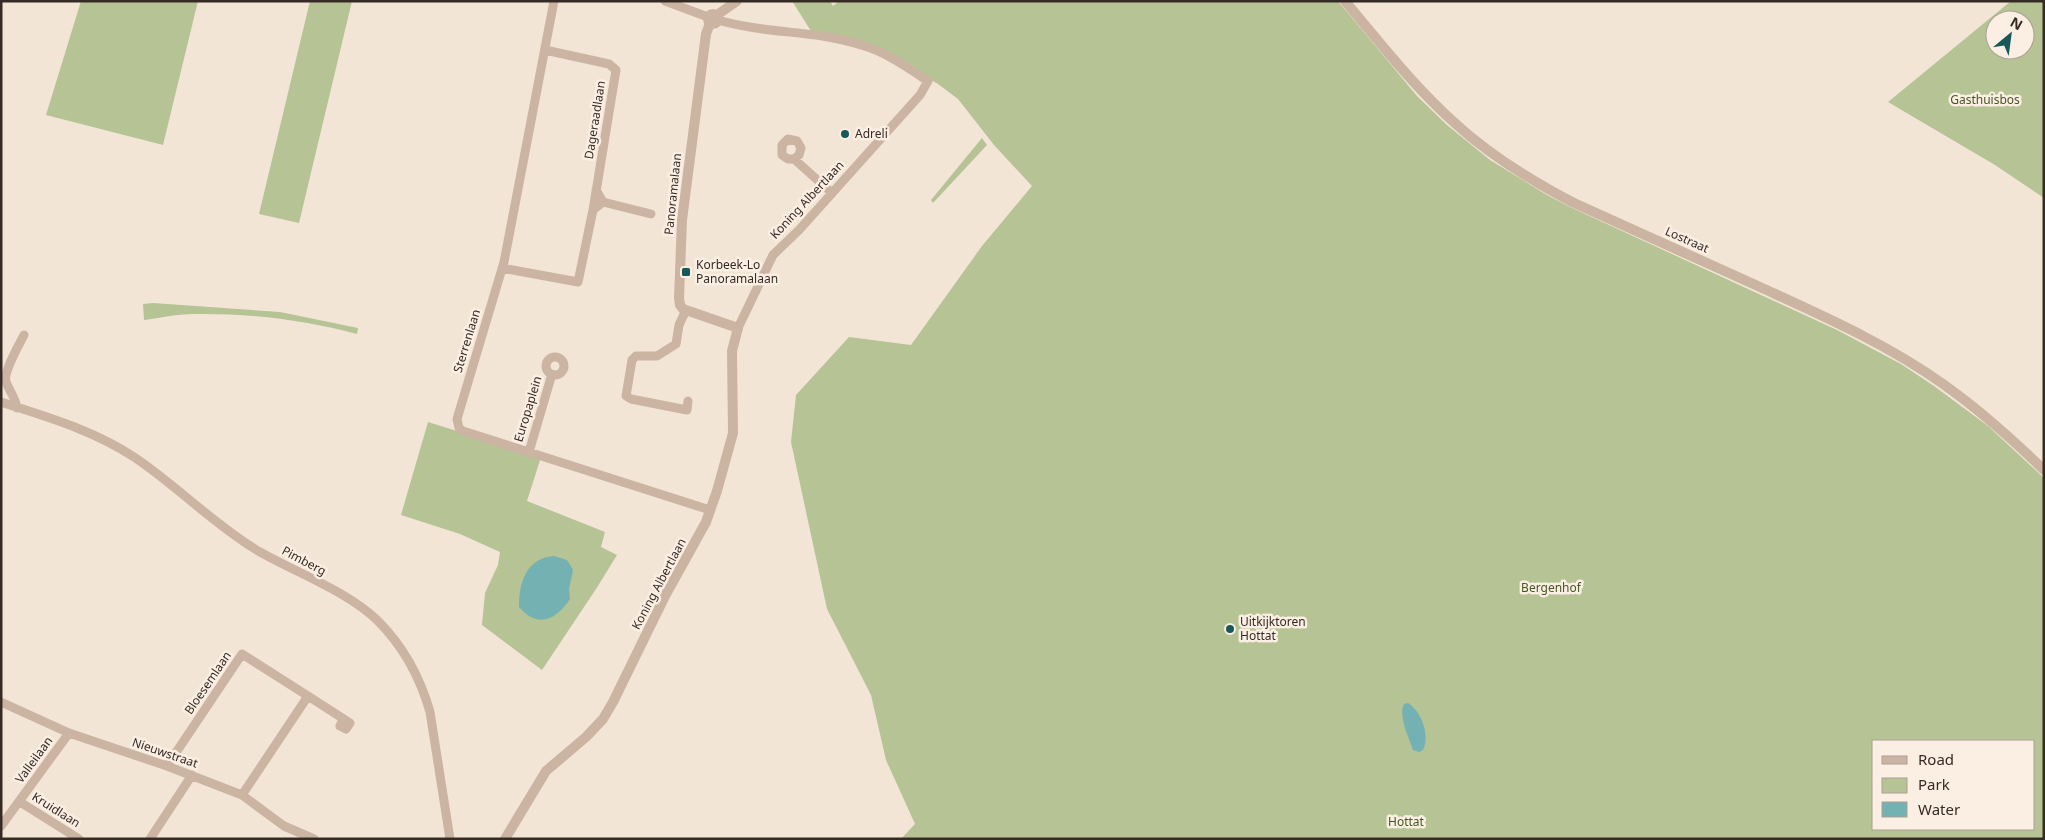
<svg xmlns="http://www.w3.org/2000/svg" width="2045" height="840" font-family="'Noto Sans',sans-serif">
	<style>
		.green { fill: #b5c395; fill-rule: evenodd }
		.water { fill: #73b1b3 }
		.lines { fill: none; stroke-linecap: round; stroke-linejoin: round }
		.minor { stroke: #ccb4a2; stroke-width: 9 }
		.tertiary { stroke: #ccb4a2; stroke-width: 10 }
		.poi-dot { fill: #17585b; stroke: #fbefe3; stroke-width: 2 }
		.labels { text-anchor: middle; stroke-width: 5; stroke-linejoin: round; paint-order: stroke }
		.park-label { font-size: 12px; fill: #465626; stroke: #fbefe3 }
		.street-label { font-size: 12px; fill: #362a25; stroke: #fbefe3 }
		.poi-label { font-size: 12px; fill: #362a25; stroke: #fbefe3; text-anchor: start }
	</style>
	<rect width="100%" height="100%" fill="#f3e5d6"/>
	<path class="green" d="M 81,1 L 198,1 L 163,145 L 46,115 Z
		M 310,1 L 352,1 L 299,223 L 259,214 Z
		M 792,1 L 830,1 L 833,6 L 839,1 L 1338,1 L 1417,96 L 1447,125 L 1490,160 L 1547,195 L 1570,207 L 1837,330 L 1901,364 L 1934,386 L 1988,426 L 2044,478 L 2044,839 L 901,839 L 915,824 L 886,760 L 871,695 L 827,609 L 791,442 L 796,395 L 849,337 L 911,345 L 982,246 L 1032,186 L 994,145 L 958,99 L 938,84 L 878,48 L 811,31 ZM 1874,741 L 2034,741 L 2034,829 L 1874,829 Z
		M 2011,1 L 2044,1 L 2044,198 L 1995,165 L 1888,102 ZM 1995,20 L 2025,20 L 2025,50 L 1995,50 Z
		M 982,138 L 987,145 L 933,203 L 931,200 Z
		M 153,303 L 280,312 L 358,328 L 357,334 C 304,320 248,313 193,314 C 177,314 160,318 144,320 L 143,304 Z
		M 428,422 L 541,457 L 527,501 L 605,532 L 601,547 L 617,555 L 596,589 L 542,670 L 482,625 L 485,593 L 498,565 L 500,552 L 460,534 L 401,515 Z"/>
	<path class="water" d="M 554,556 L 567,560 L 573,570 L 569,589 L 570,599 C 556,620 538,629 519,607 C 519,583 526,558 554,556 Z
		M 1408,703 C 1422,712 1430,735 1423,750 L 1419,752 L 1413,750 C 1409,738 1398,716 1404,704 Z"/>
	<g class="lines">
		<path class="minor" d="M 554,1 L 504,262 L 457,419 L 459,428 L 463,431 L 710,510
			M 665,1 L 708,17
			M 718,20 C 765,34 815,30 861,45 C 886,52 907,67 928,81 L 920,95 L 799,230 L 773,255 L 738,328
			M 545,50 L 609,64 L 616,70 L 593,210 L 603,202 L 596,190
			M 794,159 L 799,155 L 801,148 L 797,141 L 788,139 L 782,145 L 782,155 L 788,159 L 794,159 L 832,193
			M 603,202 L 651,214
			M 502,268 L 578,282 L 593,210
			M 686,310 L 679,325 L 676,344 L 657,356 L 636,356 L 632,360 L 626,396 L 631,399 L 687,410 L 688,401
			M546 366a9 9 0 1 1 18 0a9 9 0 1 1-18 0Z
			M 1,402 C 47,417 93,430 134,457 C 176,485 211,522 255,549 C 292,571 348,591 378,621 C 404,647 420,677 430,712 L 450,839
			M 17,408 C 15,397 10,392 6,382 C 3,372 19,345 24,335
			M 529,452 L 552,374
			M 308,696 L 350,723 L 346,729 L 340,726 L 343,719
			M 1,702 L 69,733 L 167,766 L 242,795 L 284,826 L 314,839
			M 167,766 L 242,654 L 308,696 L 242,795
			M 20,802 L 79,839
			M 1,826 L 69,733
			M 150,839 L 192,775"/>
		<path class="tertiary" d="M 1345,1 C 1381,44 1415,88 1457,125 C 1492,157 1532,181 1574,203 C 1636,231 1698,259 1760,287 C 1823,316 1887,344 1943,384 C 1980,410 2012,439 2044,470
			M708 19a5 5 0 1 1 10 0a5 5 0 1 1-10 0Z
			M 717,15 L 737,1
			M 505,839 L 546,771 L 586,737 L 603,719 L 613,702 L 665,596 L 706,522 L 717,491 L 733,433 L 732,351 L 738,328 L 683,309 L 680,305 L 679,298 L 682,220 L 706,34 L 710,23"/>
	</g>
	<g class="poi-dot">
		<circle cx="845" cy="134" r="5"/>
		<rect x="681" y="267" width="10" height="10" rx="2.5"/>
		<circle cx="1230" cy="629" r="5"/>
	</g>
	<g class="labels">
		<g class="park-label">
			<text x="1985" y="104">Gasthuisbos</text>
			<text x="1551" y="592">Bergenhof</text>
			<text x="1406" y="826">Hottat</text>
		</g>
		<g class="street-label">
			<text transform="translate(595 120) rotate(-81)" y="4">Dageraadlaan</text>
			<text transform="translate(673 194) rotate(-84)" y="4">Panoramalaan</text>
			<text transform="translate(807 200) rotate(-47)" y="4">Koning Albertlaan</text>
			<text transform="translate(1687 240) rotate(24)" y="4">Lostraat</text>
			<text transform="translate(467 341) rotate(-73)" y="4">Sterrenlaan</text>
			<text transform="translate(528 409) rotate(-73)" y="4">Europaplein</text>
			<text transform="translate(304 561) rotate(28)" y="4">Pimberg</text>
			<text transform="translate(659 584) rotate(-62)" y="4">Koning Albertlaan</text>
			<text transform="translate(208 683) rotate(-56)" y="4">Bloesemlaan</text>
			<text transform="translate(165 753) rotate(19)" y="4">Nieuwstraat</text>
			<text transform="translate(34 760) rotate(-54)" y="4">Valleilaan</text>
			<text transform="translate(56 810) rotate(32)" y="4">Kruidlaan</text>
		</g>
		<g class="poi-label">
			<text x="855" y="138">Adreli</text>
			<text x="696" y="269">Korbeek-Lo<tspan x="696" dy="14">Panoramalaan</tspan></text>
			<text x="1240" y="626">Uitkijktoren<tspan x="1240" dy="14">Hottat</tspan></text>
		</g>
	</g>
	<rect width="2045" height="840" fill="none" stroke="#362a25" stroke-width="5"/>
	<rect x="1872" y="740" width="162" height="90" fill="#fbefe3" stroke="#aca097"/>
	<rect x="1882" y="756" width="25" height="8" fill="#ccb4a2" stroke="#aca097"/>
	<text x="1918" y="765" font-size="15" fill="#362a25">Road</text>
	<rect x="1882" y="778" width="25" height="15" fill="#b5c395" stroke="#aca097"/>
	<text x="1918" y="790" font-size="15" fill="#362a25">Park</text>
	<rect x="1882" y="802" width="25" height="15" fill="#73b1b3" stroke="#aca097"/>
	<text x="1918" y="815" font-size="15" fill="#362a25">Water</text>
	<g transform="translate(2010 35) rotate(29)"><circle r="24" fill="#fbefe3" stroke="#aca097"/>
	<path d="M0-4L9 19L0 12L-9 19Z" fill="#17585b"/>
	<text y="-8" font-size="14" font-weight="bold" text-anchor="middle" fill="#362a25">N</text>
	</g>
</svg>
